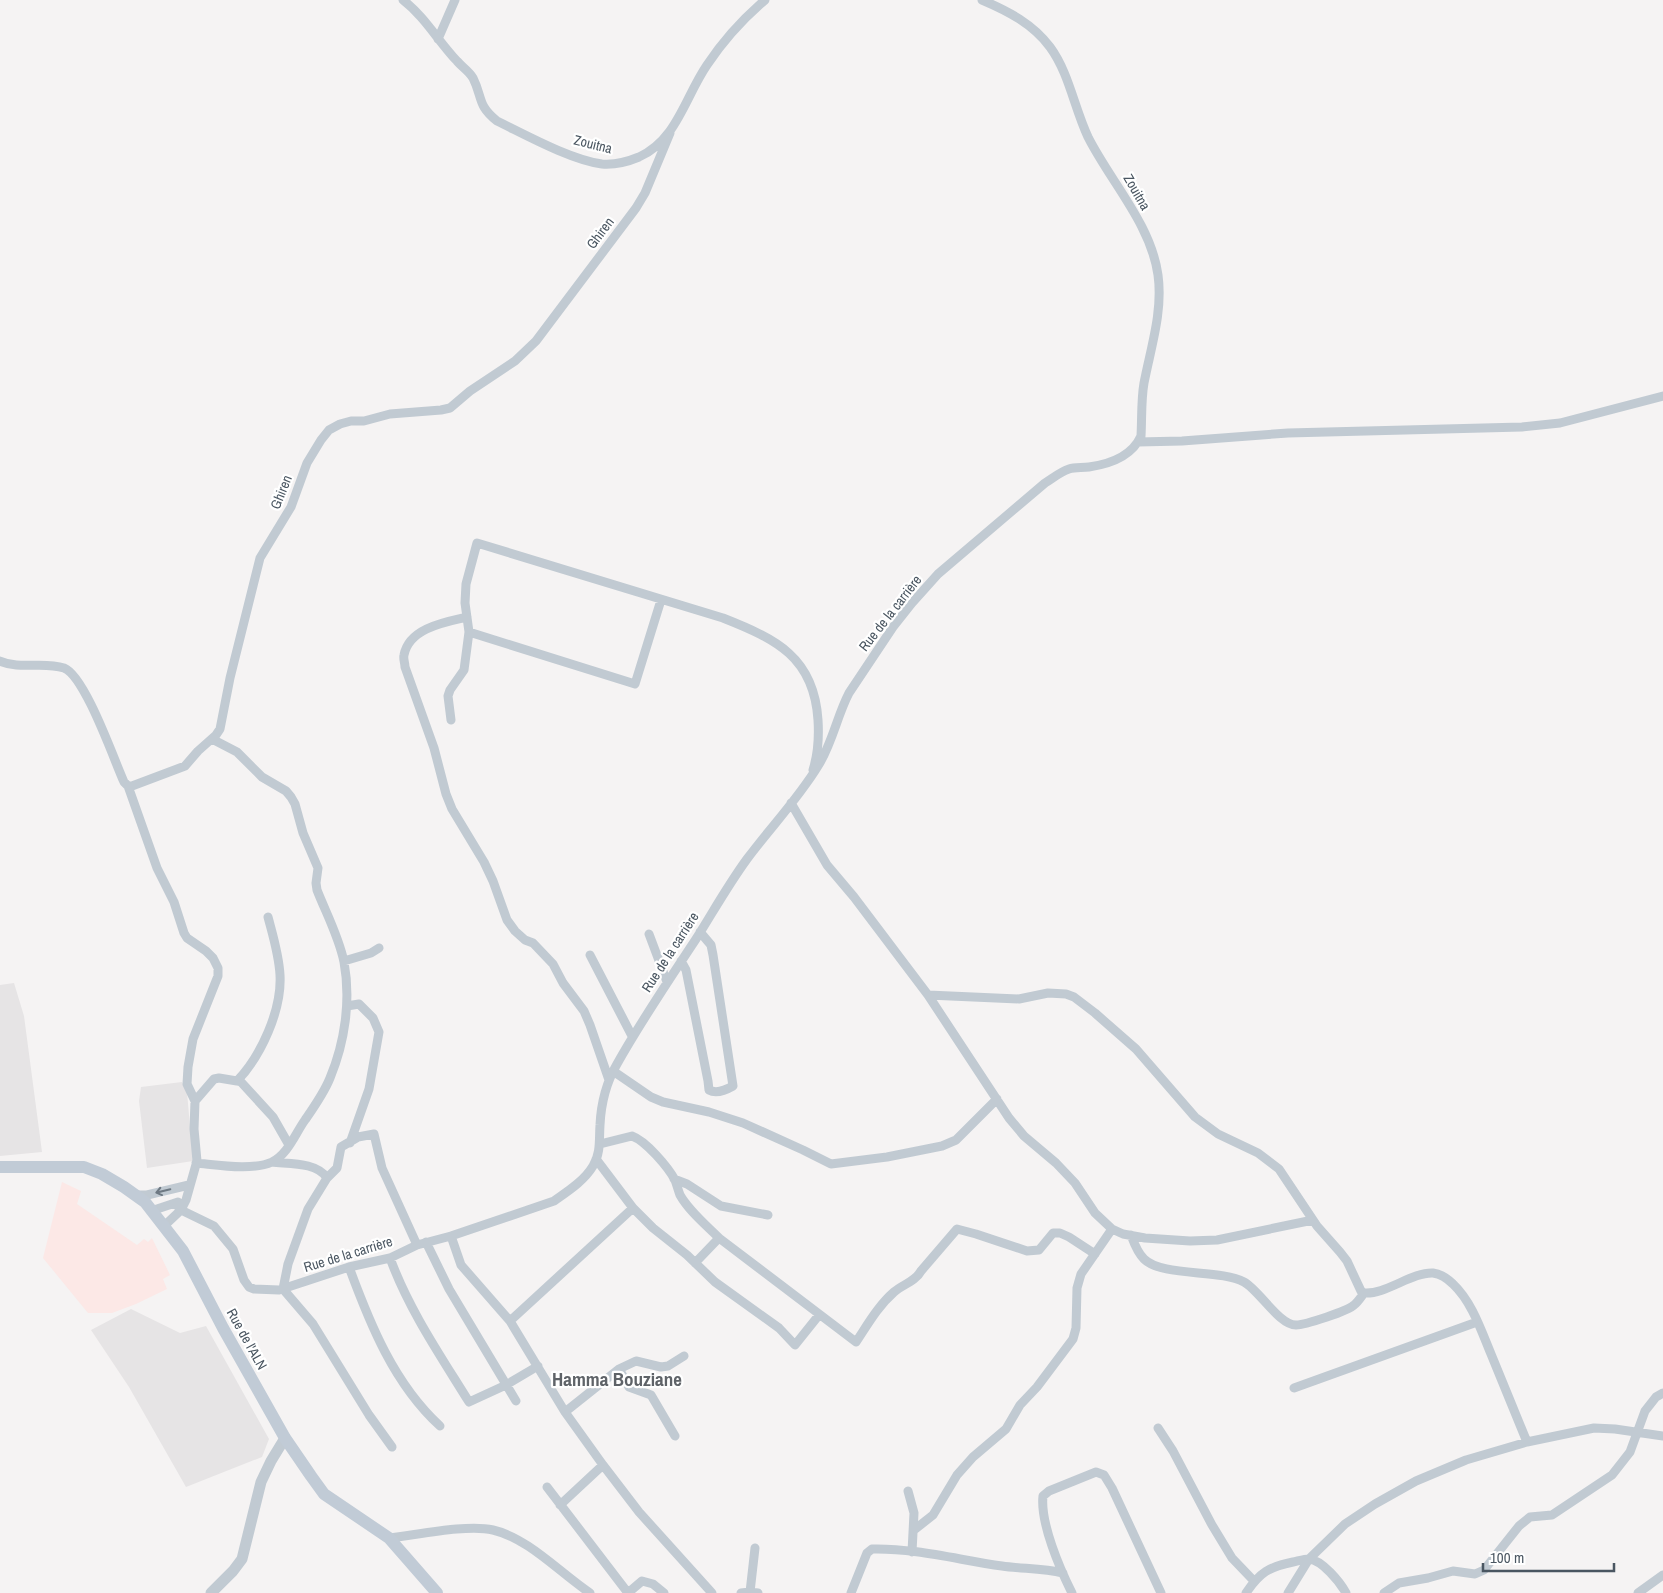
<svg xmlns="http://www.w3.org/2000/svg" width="1663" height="1593" font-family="'Archivo Narrow',sans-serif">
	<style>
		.education { fill: #e6e4e5 }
		.medical { fill: #fce8e6 }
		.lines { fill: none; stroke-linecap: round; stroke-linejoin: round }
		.minor { stroke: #c1cad2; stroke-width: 9 }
		.tertiary { stroke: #c1cad2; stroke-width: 11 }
		.secondary { stroke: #c1cbd6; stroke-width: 12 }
		.oneway { stroke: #6e7983 }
		.labels { text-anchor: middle; stroke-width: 4.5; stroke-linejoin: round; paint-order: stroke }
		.street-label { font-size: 14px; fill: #4a5661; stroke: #fff }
		.district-label { font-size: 19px; font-weight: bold; fill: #5f6368; stroke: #fff }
	</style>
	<rect width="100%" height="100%" fill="#f5f3f3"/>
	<path class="education" d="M 14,983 L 24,1016 L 42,1152 L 0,1156 L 0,985 Z
		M 182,1082 L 187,1092 L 193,1161 L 147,1168 L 139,1101 L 141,1087 Z
		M 131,1309 L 180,1333 L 206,1326 L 269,1439 L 262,1457 L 186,1487 L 129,1387 L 91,1330 Z"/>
	<path class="medical" d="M 62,1182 L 81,1191 L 77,1204 L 137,1245 L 144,1239 L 148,1242 L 152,1238 L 170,1275 L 163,1279 L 167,1289 L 136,1304 L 112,1313 L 88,1313 L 43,1258 Z"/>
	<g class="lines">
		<path class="minor" d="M 403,0 C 425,17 438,41 457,61 C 462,67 469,71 473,78 C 483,98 477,105 497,121 C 526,135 571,160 602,164 C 615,165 627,162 639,157 C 677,140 685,97 707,65 C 723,41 744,18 765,0
			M 438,39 L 455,0
			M 1138,442 L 1182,441 L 1288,433 L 1522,427 L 1560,423 L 1663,396
			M 467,617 C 445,622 409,628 404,655 C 403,659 405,663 405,667 L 434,748 L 446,794 L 452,809 L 484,862 L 493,881 L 507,920 L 515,931 L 525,940 L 533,943 L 553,964 L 563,983 L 584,1011 L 590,1025 L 609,1080
			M 469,632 L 635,684 L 661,600
			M 0,661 C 20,670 43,661 64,668 C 85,676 114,760 124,782 L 128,786 L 132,786 L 185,766 L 198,751 L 216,735 L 220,729 L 230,678 L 260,558 L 291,507 L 307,463 L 321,440 L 329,430 L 340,424 L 351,421 L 364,421 L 390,414 L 441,410 L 450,408 L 470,391 L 515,361 L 536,341 L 636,208 L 645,193 L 670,133
			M 451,720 L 448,696 L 450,690 L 464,670 L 469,632 L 465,603 L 466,584 L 477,543 L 723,618 C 776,639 814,657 818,720 C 819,736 818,754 813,770
			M 128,786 L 157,868 L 174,902 L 184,933 L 187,938 L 206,951 L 213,958 L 218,968 L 218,976 L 193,1039 L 188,1067 L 187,1084 L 195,1101 L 194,1129 L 197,1161 L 186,1200 L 181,1210 L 164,1226
			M 791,803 L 827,865 L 854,897 L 928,995 L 1019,999 L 1048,993 L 1066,994 L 1074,997 L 1095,1013 L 1136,1049 L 1195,1117 L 1218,1134 L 1258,1153 L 1279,1169 L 1317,1226 L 1340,1252 L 1347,1261 L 1361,1291 L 1364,1293 C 1385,1295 1412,1272 1433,1273 C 1440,1274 1448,1279 1453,1284 C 1472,1302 1481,1330 1491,1354 C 1503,1383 1515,1413 1527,1442
			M 649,934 L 667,982
			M 590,955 L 632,1036
			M 344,961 L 371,953 L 379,948
			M 681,961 L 686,970 L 708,1081 L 709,1090 C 716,1094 726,1090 733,1086 L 713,955 L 711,945 L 700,932
			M 928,995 L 1009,1118 L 1024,1136 L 1056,1163 L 1075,1183 L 1095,1213 L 1112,1229 L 1123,1234 L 1145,1238 L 1190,1241 L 1217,1240 L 1313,1220
			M 347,1006 L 359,1004 L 373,1018 L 379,1032 L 369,1089 L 350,1143
			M 613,1071 L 651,1097 L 663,1102 L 709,1112 L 743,1123 L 803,1150 L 831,1164 L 887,1157 L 942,1146 L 956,1140 L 997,1099
			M 237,1081 L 241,1082 L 273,1117 L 289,1145
			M 195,1101 L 214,1079 L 219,1078 L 237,1081 C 261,1056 282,1010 280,975 C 279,955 273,936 268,917
			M 600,1144 L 632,1136 C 646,1141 668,1167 675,1180 C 677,1185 678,1190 680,1195 C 689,1211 706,1225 719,1238 L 695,1263
			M 596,1159 L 633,1208 L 653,1228 L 687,1255 L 715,1282 L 779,1328 L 795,1345 L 819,1315
			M 272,1162 C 289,1164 317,1162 327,1178
			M 196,1163 C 218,1165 252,1171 272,1162 C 288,1154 295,1134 305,1120 C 314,1107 324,1093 330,1078 C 345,1042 351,1000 344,962 C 339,937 326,913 317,890 L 316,883 L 318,868 L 303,833 L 295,804 L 291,797 L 286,791 L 262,777 L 237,752 L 212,739
			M 674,1179 L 687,1184 L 721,1206 L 768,1215
			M 136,1195 L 147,1195 L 189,1185
			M 175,1203 L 181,1210 L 214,1226 L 233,1249 L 244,1280 L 249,1287 L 254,1289 L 279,1290 L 349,1267 L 390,1258 L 417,1245 L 451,1236 L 554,1201 C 568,1191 584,1181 593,1166 C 601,1153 599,1139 600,1125 C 601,1104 606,1083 617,1064 C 641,1021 669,980 696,939 C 713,912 728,885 747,859 C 770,828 798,799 818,766 C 832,744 837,716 849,693 L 893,627 L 912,603 L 938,574 L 1045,483 C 1053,478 1060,472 1069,469 C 1075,467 1082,468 1089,467 C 1110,464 1132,456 1141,436 C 1142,418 1141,400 1144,383 C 1151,347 1163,311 1158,275 C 1151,224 1110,181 1088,137 C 1074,107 1069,73 1050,47 C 1033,24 1008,11 982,0
			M 151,1211 L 178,1202
			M 1131,1235 C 1134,1243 1137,1252 1144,1259 C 1162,1277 1220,1269 1244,1282 C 1259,1290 1279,1325 1296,1325 C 1305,1325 1348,1311 1354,1305 C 1358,1302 1361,1297 1364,1293
			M 451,1236 L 461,1265 L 510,1321 L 565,1412 L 603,1465 L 639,1512 L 712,1593
			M 719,1238 L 856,1342 C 868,1324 878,1306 894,1292 C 903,1284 915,1282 921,1271 L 957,1229 L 976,1234 L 1027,1251 L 1039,1250 L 1053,1233 L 1060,1233 L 1069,1237 L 1095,1254
			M 426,1242 L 449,1289 L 516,1401
			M 390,1258 C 409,1310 440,1355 469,1402 L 506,1385 L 538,1366
			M 349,1267 C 370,1324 394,1384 440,1426
			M 510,1321 L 633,1208
			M 619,1369 L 629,1387 L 651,1395 L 675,1436
			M 1294,1388 L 1477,1322
			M 565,1412 L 619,1369 L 636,1361 L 661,1367 L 668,1366 L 684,1356
			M 1158,1428 L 1173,1451 L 1212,1525 L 1232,1558 L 1254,1581
			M 392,1447 L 369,1415 L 313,1324 L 283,1289 L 288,1264 L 308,1209 L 327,1178 L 337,1168 L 341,1147 L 358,1137 L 374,1134 L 382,1168 L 417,1245
			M 547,1487 L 628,1593
			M 908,1491 L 914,1513 L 912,1552
			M 560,1505 L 603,1465
			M 914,1530 L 933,1515 L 957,1475 L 973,1457 L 1006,1429 L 1020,1405 L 1037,1387 L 1073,1339 L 1076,1328 L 1077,1288 L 1081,1274 L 1112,1229
			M 389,1538 C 417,1535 467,1524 493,1530 C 528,1538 560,1573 590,1593
			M 750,1592 L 755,1548
			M 628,1593 L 642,1581 L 653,1584 L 664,1593
			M 741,1593 L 750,1592 L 758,1593
			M 851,1593 L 867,1553 L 872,1549 C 915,1548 959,1560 1002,1566 C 1022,1569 1042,1568 1063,1573
			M 1072,1593 C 1060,1569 1040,1523 1043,1496 L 1049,1491 L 1096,1472 L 1104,1475 L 1112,1488 L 1161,1593
			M 1246,1593 C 1260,1572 1269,1567 1293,1562 C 1298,1561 1304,1559 1309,1559 C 1322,1560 1340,1582 1346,1593
			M 1288,1593 L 1309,1559 L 1345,1524 L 1375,1504 L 1416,1481 L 1466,1460 L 1527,1442 L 1594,1428 L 1615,1429 L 1663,1436
			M 1384,1593 L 1399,1583 L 1428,1578 L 1453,1571 L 1475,1574 L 1484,1570 L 1519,1526 L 1530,1517 L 1552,1515 L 1612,1475 L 1630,1452 L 1645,1411 L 1656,1397 L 1663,1393
			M 1638,1593 L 1663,1575"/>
		<path class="tertiary" d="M 211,1593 L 233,1571 L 242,1559 L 261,1482 L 271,1461 L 285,1438"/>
		<path class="secondary" d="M 0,1167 L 84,1167 L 102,1174 L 124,1187 L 145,1202 L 183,1251 L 223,1328 L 285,1438 L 311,1476 L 324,1494 L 389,1538 L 437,1593"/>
	</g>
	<defs><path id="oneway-shaft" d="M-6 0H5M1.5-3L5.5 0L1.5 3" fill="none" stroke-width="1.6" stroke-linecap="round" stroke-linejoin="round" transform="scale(1.25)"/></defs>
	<use class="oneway" href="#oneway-shaft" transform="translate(163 1191) rotate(167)"/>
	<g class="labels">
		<g class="street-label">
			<text transform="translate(593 144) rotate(14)" y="5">Zouitna</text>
			<text transform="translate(1137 192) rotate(60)" y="5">Zouitna</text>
			<text transform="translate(600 233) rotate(-53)" y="5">Ghiren</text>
			<text transform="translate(281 492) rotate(-68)" y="5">Ghiren</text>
			<text transform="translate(890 613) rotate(-52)" y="5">Rue de la carrière</text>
			<text transform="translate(670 952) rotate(-57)" y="5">Rue de la carrière</text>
			<text transform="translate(348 1254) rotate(-17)" y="5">Rue de la carrière</text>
			<text transform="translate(247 1339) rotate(61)" y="5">Rue de l'ALN</text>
		</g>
		<g class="district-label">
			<text x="617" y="1386">Hamma Bouziane</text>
		</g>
	</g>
	<path d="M1483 1563v8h131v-8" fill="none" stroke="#4a5661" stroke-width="2.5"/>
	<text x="1490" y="1563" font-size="15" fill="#4a5661" stroke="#ffffff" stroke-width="4" paint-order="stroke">100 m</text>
</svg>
